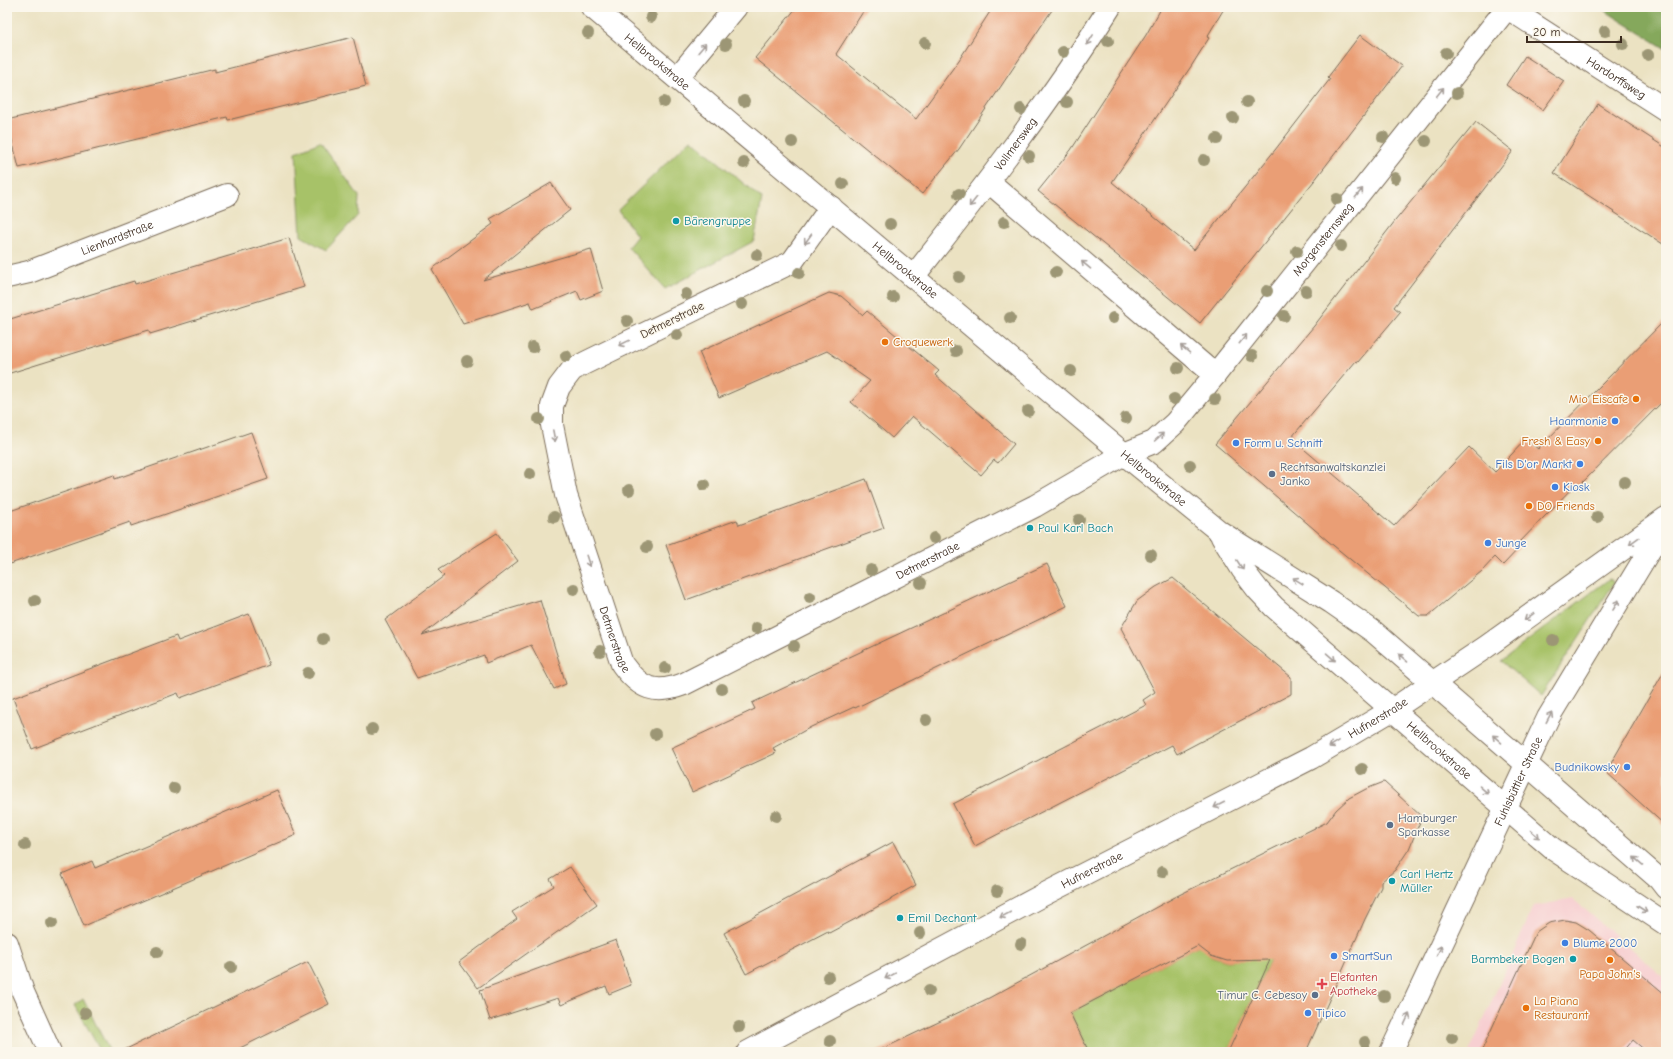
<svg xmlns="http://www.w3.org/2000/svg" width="1673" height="1059" font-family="'Comic Neue',sans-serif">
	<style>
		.built { fill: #f7cfd1 }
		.green { fill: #a7c268; stroke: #717643 }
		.forest { fill: #85a85c; stroke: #60693d }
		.building { fill: #ea9e74 }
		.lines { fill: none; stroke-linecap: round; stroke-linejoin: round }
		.street-casing { stroke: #796a57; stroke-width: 24 }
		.secondary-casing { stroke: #796a57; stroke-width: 24 }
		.street { stroke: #fff; stroke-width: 22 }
		.secondary { stroke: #fff; stroke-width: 22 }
		.tree { fill: #9c9674 }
		.oneway { stroke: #a79f9a }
		.culture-dot { fill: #0f9aa8; stroke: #fbf7ec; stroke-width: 1.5 }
		.food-dot { fill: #e8710a; stroke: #fbf7ec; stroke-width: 1.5 }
		.shop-dot { fill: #3f7fe0; stroke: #fbf7ec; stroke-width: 1.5 }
		.service-dot { fill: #5c6f8a; stroke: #fbf7ec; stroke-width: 1.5 }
		.health-dot { fill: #e0444e; stroke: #fbf7ec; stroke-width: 1.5 }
		.labels { text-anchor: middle; stroke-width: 3; stroke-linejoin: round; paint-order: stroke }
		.street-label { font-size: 12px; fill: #3b2a1e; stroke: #fbf7ec }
		.culture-label { font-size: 12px; fill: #0d838f; stroke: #fbf7ec; text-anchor: start }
		.food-label { font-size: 12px; fill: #c56008; stroke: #fbf7ec; text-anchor: start }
		.shop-label { font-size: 12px; fill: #366cbe; stroke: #fbf7ec; text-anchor: start }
		.service-label { font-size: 12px; fill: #4e5e75; stroke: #fbf7ec; text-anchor: start }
		.health-label { font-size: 12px; fill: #be3a42; stroke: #fbf7ec; text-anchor: start }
	</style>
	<rect width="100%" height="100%" fill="#fbf7ec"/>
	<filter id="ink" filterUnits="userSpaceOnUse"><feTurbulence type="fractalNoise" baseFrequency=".025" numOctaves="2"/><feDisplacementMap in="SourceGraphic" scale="8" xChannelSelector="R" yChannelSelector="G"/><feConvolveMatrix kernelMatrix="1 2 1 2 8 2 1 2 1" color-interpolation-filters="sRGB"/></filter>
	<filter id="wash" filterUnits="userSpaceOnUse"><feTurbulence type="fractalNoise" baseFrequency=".012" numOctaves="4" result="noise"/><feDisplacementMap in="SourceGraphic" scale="16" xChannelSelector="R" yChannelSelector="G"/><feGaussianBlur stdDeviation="0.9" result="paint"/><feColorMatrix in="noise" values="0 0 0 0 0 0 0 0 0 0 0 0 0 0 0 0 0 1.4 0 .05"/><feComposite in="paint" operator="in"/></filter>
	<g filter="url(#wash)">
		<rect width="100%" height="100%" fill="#ebe2c2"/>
		<path class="built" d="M 1573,899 L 1666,979 L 1666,1028 L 1649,1052 L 1469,1052 L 1534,906 Z"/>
		<path class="green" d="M 691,139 L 762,199 L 754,241 L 665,289 L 628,247 L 637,236 L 618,210 Z
			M 320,142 L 359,196 L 358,215 L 326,250 L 301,236 L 296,152 Z
			M 1609,579 L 1614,583 L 1541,696 L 1501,661 Z
			M 1201,944 L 1211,956 L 1227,961 L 1271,958 L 1228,1052 L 1089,1052 L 1070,1013 Z
			M 83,999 L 110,1052 L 101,1052 L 75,1005 Z"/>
		<path class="forest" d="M 1599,7 L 1666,8 L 1666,49 Z"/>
		<g id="blocks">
			<path class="building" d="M 797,7 L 866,7 L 836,54 L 916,119 L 959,60 L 993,7 L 1054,7 L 959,149 L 922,194 L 755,58 Z
				M 1162,7 L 1225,7 L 1207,37 L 1209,38 L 1192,65 L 1112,182 L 1194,250 L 1275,150 L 1330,79 L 1328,77 L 1360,35 L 1402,66 L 1314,181 L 1200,323 L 1038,191 L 1071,150 L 1146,35 Z
				M 353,37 L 366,86 L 228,120 L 227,117 L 19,168 L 7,120 L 215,69 L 215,72 Z
				M 1525,56 L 1564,81 L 1543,110 L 1506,85 Z
				M 1598,104 L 1666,148 L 1666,246 L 1554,173 Z
				M 1476,122 L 1513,151 L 1394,307 L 1400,312 L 1358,362 L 1356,361 L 1291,438 L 1394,526 L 1469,447 L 1495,472 L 1526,439 L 1538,449 L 1666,319 L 1666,398 L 1577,488 L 1575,485 L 1517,545 L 1520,547 L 1503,565 L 1495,557 L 1482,571 L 1428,616 L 1419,616 L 1328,541 L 1215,444 L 1314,326 L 1395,221 Z
				M 551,183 L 570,210 L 483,280 L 591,249 L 603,291 L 581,300 L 577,291 L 533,309 L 530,302 L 463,324 L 432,269 L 493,224 L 490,219 Z
				M 289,238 L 304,287 L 150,334 L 149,330 L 7,374 L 7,320 L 134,281 L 135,284 Z
				M 829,293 L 841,296 L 863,315 L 867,311 L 939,371 L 935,375 L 1014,444 L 998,463 L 994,460 L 981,475 L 912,416 L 892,438 L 851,402 L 870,381 L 827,351 L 719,398 L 699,352 Z
				M 251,432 L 268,479 L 131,526 L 130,522 L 7,565 L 7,512 L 114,475 L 115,479 Z
				M 866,479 L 884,528 L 686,600 L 666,545 L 737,520 L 739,525 Z
				M 497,533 L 518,561 L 422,635 L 540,600 L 566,684 L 554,689 L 531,645 L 486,663 L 484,655 L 417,678 L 385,620 L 444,576 L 438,570 Z
				M 1047,564 L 1067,606 L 855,708 L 854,707 L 811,727 L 773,748 L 776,753 L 692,792 L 671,748 L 755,709 L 752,703 Z
				M 1173,578 L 1291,677 L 1291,694 L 1177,754 L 1172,745 L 975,846 L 953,804 L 1146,705 L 1143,700 L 1155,692 L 1121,628 L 1137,601 L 1156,587 Z
				M 249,614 L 269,665 L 180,698 L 178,693 L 32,749 L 13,698 L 176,636 L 178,641 Z
				M 1666,668 L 1666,826 L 1606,772 Z
				M 1384,782 L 1422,817 L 1409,849 L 1395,870 L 1381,882 L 1381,887 L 1365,919 L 1306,1052 L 1228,1052 L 1270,960 L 1227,961 L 1211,956 L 1198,946 L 1070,1013 L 1089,1052 L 876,1052 L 989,998 L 1177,896 L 1327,822 L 1336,810 L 1349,798 L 1366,789 Z
				M 277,790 L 296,835 L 84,926 L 62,874 L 92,861 L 95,868 Z
				M 893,842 L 916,885 L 859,917 L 829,933 L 828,931 L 746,974 L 724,933 Z
				M 570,867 L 597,904 L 478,988 L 459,962 L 517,919 L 512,912 L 554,886 L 550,879 Z
				M 1565,920 L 1576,922 L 1589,930 L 1666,995 L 1666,1052 L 1647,1052 L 1633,1040 L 1623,1052 L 1481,1052 L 1536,932 L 1549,923 Z
				M 616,940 L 631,985 L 609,994 L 606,986 L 561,1005 L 558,998 L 490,1020 L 480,990 Z
				M 308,962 L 329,1004 L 244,1046 L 232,1052 L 120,1052 Z"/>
		</g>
	</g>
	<g filter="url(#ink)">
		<use href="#blocks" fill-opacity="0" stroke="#796a57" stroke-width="1"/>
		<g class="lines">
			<g class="street-casing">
				<g id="street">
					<path id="s1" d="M 1506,7 L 1666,110"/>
					<path d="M 677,78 L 736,7"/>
					<path d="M 989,182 L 1215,375"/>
					<path id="s2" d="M 831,207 L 792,262 L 585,363 L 572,370 L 559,387 L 552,406 L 552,425 L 566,495 L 622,664 C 640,689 655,695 684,684 L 1035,506 L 1124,454 L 1154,442 L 1175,423 L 1215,375 L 1507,8"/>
					<path id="s3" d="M 7,277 L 29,272 L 227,195"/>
					<path id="s4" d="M 913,277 C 983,189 1050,102 1110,7"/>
				</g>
			</g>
			<g class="secondary-casing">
				<g id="secondary">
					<path id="s5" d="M 592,7 L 1124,454 L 1220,532 L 1331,602 L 1374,632 L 1659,879 L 1666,888"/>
					<path id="s6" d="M 1222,537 L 1242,569 L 1258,590 L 1274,607 L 1321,648 L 1553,849 L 1666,924"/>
					<path d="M 7,943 L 23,992 L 50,1052"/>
					<path id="s7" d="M 748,1052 L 1039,897 L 1311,758 L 1392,710 L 1486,647 L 1666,518"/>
					<path id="s8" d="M 1391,1052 L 1548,718 L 1666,523"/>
				</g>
			</g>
			<use href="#street" class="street"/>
			<use href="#secondary" class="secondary"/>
		</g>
		<g class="tree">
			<circle cx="651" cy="17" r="6"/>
			<circle cx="1605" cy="31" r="6"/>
			<circle cx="588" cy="33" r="6"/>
			<circle cx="1108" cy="41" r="6"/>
			<circle cx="925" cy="43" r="6"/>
			<circle cx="726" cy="44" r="6"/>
			<circle cx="1623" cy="44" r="6"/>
			<circle cx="1063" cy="52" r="6"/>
			<circle cx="1446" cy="53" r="6"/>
			<circle cx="1648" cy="55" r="6"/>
			<circle cx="1457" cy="93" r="6"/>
			<circle cx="744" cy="101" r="6"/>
			<circle cx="664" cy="102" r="6"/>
			<circle cx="1067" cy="102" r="6"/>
			<circle cx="1247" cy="102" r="6"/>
			<circle cx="1021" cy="109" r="6"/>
			<circle cx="1233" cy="118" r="6"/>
			<circle cx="1383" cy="137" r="6"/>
			<circle cx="1217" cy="139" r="6"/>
			<circle cx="1426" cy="141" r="6"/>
			<circle cx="792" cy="142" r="6"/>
			<circle cx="1029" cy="156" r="6"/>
			<circle cx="1204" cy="160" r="6"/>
			<circle cx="744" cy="163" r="6"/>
			<circle cx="1395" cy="178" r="6"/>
			<circle cx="843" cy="184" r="6"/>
			<circle cx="959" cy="194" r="6"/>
			<circle cx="1337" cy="199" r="6"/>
			<circle cx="1004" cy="222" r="6"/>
			<circle cx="890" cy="224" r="6"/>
			<circle cx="1341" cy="246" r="6"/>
			<circle cx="1297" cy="251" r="6"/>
			<circle cx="757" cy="255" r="6"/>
			<circle cx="1056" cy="272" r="6"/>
			<circle cx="799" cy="273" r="6"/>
			<circle cx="959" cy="277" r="6"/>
			<circle cx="1267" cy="291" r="6"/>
			<circle cx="1306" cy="291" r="6"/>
			<circle cx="686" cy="294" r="6"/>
			<circle cx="893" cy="297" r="6"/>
			<circle cx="742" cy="304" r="6"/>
			<circle cx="1284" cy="316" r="6"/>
			<circle cx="1010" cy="318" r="6"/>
			<circle cx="1113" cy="318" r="6"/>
			<circle cx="627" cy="321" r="6"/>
			<circle cx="677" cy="335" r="6"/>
			<circle cx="533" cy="347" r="6"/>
			<circle cx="956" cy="351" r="6"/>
			<circle cx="566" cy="356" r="6"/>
			<circle cx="1252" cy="356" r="6"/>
			<circle cx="467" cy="361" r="6"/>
			<circle cx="1178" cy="368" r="6"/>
			<circle cx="1071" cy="371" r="6"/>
			<circle cx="1174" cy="399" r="6"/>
			<circle cx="1215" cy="399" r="6"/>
			<circle cx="1028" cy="411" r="6"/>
			<circle cx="1126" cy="418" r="6"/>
			<circle cx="539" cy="419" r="6"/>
			<circle cx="1190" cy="465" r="6"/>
			<circle cx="530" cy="474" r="6"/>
			<circle cx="1625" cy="482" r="6"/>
			<circle cx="704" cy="485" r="6"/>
			<circle cx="629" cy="490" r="6"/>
			<circle cx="554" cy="517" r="6"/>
			<circle cx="1597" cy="517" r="6"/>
			<circle cx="1079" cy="520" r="6"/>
			<circle cx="934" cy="538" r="6"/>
			<circle cx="647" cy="547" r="6"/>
			<circle cx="1151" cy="555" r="6"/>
			<circle cx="871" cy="570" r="6"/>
			<circle cx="921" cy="583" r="6"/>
			<circle cx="574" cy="589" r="6"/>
			<circle cx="810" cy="597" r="6"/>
			<circle cx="35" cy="601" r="6"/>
			<circle cx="756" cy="628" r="6"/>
			<circle cx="323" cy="639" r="6"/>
			<circle cx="1553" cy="640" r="6"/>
			<circle cx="794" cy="646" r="6"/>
			<circle cx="600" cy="651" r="6"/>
			<circle cx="665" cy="668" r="6"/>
			<circle cx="308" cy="673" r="6"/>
			<circle cx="722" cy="689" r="6"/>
			<circle cx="926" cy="720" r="6"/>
			<circle cx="372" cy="729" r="6"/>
			<circle cx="655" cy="734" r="6"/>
			<circle cx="1362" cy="769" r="6"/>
			<circle cx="174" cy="788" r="6"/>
			<circle cx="776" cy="816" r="6"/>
			<circle cx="25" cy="845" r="6"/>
			<circle cx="1162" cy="872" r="6"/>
			<circle cx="997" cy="891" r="6"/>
			<circle cx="52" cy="923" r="6"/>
			<circle cx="920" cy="933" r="6"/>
			<circle cx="1021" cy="944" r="6"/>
			<circle cx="157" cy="952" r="6"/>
			<circle cx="231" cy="967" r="6"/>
			<circle cx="828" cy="977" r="6"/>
			<circle cx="929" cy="991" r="6"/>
			<circle cx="1384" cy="996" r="6"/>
			<circle cx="85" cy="1013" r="6"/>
			<circle cx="739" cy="1027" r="6"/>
			<circle cx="1452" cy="1038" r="6"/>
			<circle cx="830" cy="1041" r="6"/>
			<circle cx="1365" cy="1042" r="6"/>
		</g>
		<defs><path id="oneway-shaft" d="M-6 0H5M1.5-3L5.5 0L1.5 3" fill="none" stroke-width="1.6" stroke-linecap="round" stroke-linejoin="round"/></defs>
		<g class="oneway">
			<use href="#oneway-shaft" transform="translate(1090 40) rotate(122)"/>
			<use href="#oneway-shaft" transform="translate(702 48) rotate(-50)"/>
			<use href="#oneway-shaft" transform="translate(1440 92) rotate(-51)"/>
			<use href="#oneway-shaft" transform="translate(1359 193) rotate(-51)"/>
			<use href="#oneway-shaft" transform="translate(973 202) rotate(129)"/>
			<use href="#oneway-shaft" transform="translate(808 239) rotate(126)"/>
			<use href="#oneway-shaft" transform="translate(1086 265) rotate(-140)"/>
			<use href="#oneway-shaft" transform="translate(1243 339) rotate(-51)"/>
			<use href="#oneway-shaft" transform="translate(624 343) rotate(154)"/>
			<use href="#oneway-shaft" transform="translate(1185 349) rotate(-140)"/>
			<use href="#oneway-shaft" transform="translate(554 436) rotate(79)"/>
			<use href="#oneway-shaft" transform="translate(1159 437) rotate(-42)"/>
			<use href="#oneway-shaft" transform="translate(1634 541) rotate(144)"/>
			<use href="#oneway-shaft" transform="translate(588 561) rotate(72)"/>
			<use href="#oneway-shaft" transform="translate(1240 565) rotate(57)"/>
			<use href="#oneway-shaft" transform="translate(1298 581) rotate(-148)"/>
			<use href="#oneway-shaft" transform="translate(1616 605) rotate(-59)"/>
			<use href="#oneway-shaft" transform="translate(1529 617) rotate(144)"/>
			<use href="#oneway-shaft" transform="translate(1331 657) rotate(41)"/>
			<use href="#oneway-shaft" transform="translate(1403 658) rotate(-139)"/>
			<use href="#oneway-shaft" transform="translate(1549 717) rotate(-62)"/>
			<use href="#oneway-shaft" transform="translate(1497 739) rotate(-139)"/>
			<use href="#oneway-shaft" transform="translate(1334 744) rotate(149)"/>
			<use href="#oneway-shaft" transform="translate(1484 790) rotate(41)"/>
			<use href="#oneway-shaft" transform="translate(1219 805) rotate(153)"/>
			<use href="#oneway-shaft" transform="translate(1535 834) rotate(41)"/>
			<use href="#oneway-shaft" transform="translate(1638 861) rotate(-139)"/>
			<use href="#oneway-shaft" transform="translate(1642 909) rotate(33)"/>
			<use href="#oneway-shaft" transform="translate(1005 915) rotate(152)"/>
			<use href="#oneway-shaft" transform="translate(1439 951) rotate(-65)"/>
			<use href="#oneway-shaft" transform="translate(890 976) rotate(152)"/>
			<use href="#oneway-shaft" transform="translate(1407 1019) rotate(-65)"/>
		</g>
	</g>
	<g class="culture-dot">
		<circle cx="676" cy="221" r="4"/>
		<circle cx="1030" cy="528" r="4"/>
		<circle cx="1392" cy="881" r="4"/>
		<circle cx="900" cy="918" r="4"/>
		<circle cx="1573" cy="959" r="4"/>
	</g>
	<g class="food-dot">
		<circle cx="885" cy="342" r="4"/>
		<circle cx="1636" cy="399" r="4"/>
		<circle cx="1598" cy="441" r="4"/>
		<circle cx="1529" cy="506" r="4"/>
		<circle cx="1610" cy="960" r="4"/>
		<circle cx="1526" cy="1008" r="4"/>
	</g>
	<g class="shop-dot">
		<circle cx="1615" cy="421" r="4"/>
		<circle cx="1236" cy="443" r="4"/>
		<circle cx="1580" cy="464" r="4"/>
		<circle cx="1555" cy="487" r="4"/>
		<circle cx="1488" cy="543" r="4"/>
		<circle cx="1627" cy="767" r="4"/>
		<circle cx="1565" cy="943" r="4"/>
		<circle cx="1334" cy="956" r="4"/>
		<circle cx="1308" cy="1013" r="4"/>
	</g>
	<g class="service-dot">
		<circle cx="1272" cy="474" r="4"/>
		<circle cx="1390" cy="825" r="4"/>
		<circle cx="1315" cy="995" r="4"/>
	</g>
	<path class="health-dot" d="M1320 978h4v4h4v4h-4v4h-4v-4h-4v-4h4z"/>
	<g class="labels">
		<g class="street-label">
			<text dy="4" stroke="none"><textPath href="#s5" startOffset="85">Hellbrookstraße</textPath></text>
			<text dy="4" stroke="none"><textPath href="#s1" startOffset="131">Hardorffsweg</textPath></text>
			<text dy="4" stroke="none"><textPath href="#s4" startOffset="168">Vollmersweg</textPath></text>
			<text dy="4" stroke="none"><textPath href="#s3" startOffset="117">Lienhardstraße</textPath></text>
			<text dy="4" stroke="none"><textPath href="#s2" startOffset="1488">Morgensternsweg</textPath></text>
			<text dy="4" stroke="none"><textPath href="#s5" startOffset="409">Hellbrookstraße</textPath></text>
			<text transform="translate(672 320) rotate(-26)" y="4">Detmerstraße</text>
			<text dy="4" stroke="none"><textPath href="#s5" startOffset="733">Hellbrookstraße</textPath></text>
			<text dy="4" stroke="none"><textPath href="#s2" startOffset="968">Detmerstraße</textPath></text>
			<text dy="4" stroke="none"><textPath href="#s2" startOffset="597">Detmerstraße</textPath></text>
			<text dy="4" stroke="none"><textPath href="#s7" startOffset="713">Hufnerstraße</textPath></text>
			<text dy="4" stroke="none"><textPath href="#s6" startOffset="306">Hellbrookstraße</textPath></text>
			<text dy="4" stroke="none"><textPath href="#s8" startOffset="299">Fuhlsbüttler Straße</textPath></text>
			<text dy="4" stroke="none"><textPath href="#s7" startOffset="389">Hufnerstraße</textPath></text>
		</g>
		<g class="culture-label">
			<text x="684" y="225">Bärengruppe</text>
			<text x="1038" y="532">Paul Karl Bach</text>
			<text x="1400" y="878">Carl Hertz<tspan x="1400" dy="14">Müller</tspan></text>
			<text x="908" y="922">Emil Dechant</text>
			<text x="1565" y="963" text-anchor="end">Barmbeker Bogen</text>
		</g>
		<g class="food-label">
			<text x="893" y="346">Croquewerk</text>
			<text x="1628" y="403" text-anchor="end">Mio Eiscafe</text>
			<text x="1590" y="445" text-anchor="end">Fresh &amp; Easy</text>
			<text x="1537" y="510">DO Friends</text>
			<text x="1610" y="978" text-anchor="middle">Papa John's</text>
			<text x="1534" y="1005">La Piana<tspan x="1534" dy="14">Restaurant</tspan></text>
		</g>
		<g class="shop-label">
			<text x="1607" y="425" text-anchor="end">Haarmonie</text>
			<text x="1244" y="447">Form u. Schnitt</text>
			<text x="1572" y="468" text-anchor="end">Fils D'or Markt</text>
			<text x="1563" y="491">Kiosk</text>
			<text x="1496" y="547">Junge</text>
			<text x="1619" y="771" text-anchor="end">Budnikowsky</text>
			<text x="1573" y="947">Blume 2000</text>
			<text x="1342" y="960">SmartSun</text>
			<text x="1316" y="1017">Tipico</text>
		</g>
		<g class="service-label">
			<text x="1280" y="471">Rechtsanwaltskanzlei<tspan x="1280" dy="14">Janko</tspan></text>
			<text x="1398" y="822">Hamburger<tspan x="1398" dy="14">Sparkasse</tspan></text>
			<text x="1307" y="999" text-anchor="end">Timur C. Cebesoy</text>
		</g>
		<g class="health-label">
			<text x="1330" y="981">Elefanten<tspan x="1330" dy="14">Apotheke</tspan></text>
		</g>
	</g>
	<rect width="1673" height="1059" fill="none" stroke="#fbf7ec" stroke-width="24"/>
	<path d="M1527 36v6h94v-6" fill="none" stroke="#3b2a1e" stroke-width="2"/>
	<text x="1533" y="36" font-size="12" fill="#3b2a1e" stroke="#fbf7ec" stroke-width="3" paint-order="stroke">20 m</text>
</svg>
